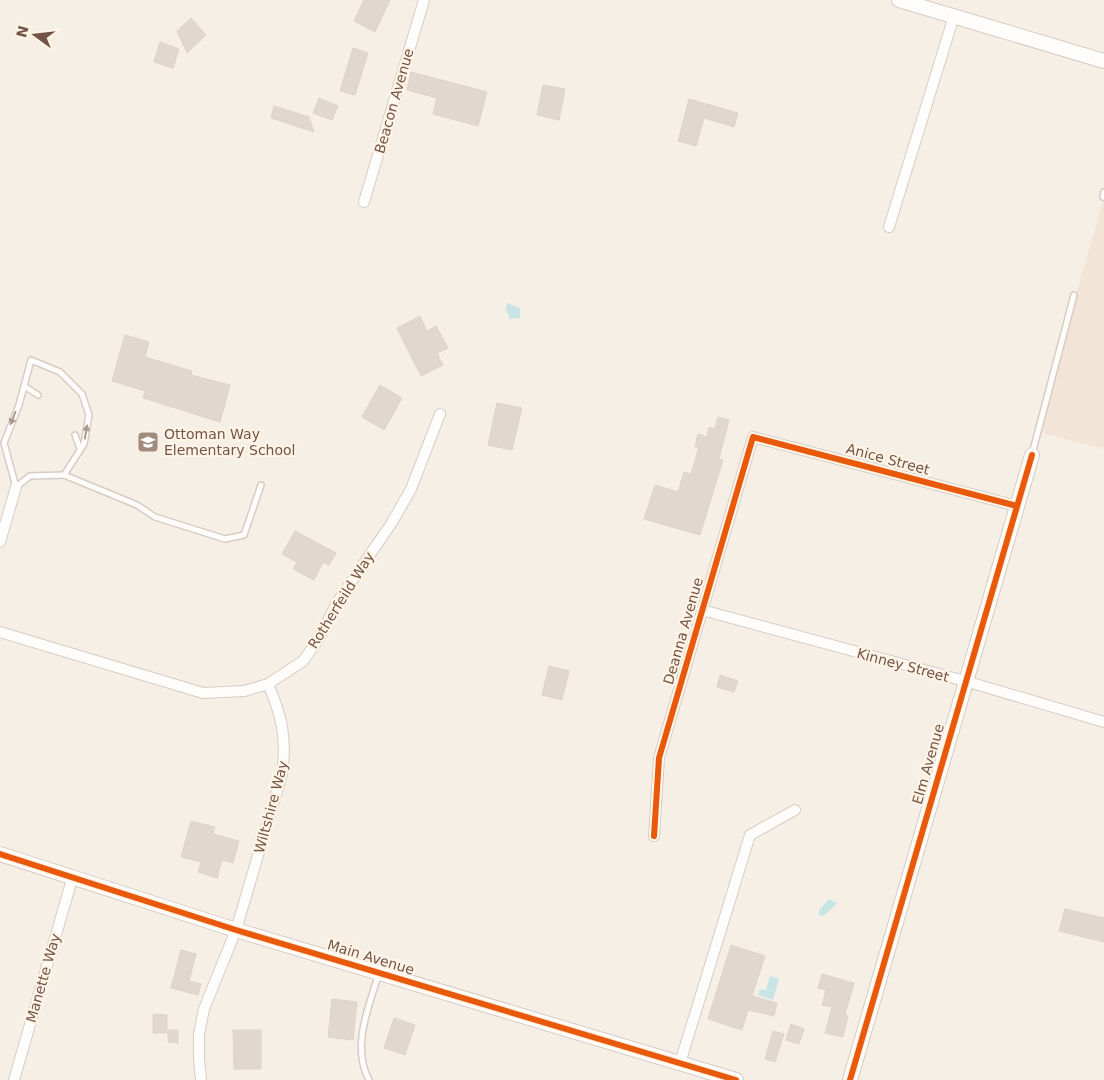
<svg xmlns="http://www.w3.org/2000/svg" width="1104" height="1080" font-family="'DejaVu Sans',sans-serif">
	<style>
		.residential { fill: #f2e4d6 }
		.water { fill: #c8e4e5 }
		.building { fill: #e2d7ce; stroke: #ded2c9 }
		.lines { fill: none; stroke-linecap: round; stroke-linejoin: round }
		.lane-casing { stroke: #d7ccc4; stroke-width: 8 }
		.street-casing { stroke: #d7ccc4; stroke-width: 12 }
		.secondary-casing { stroke: #d6cbc3; stroke-width: 16 }
		.lane { stroke: #fefdfb; stroke-width: 5 }
		.street { stroke: #fefdfb; stroke-width: 10 }
		.secondary { stroke: #fefdfb; stroke-width: 14 }
		.cycleway-casing { stroke: #fff4e6; stroke-width: 9 }
		.cycleway { stroke: #e8590c; stroke-width: 6 }
		.oneway { fill: #ab988f }
		.labels { text-anchor: middle; stroke-width: 4.5; stroke-linejoin: round; paint-order: stroke }
		.street-label { font-size: 14px; fill: #735547; stroke: #fff4e6 }
		.poi-label { font-size: 14px; fill: #735547; stroke: #fff4e6; text-anchor: start }
	</style>
	<rect width="100%" height="100%" fill="#f6efe6"/>
	<path class="residential" d="M 1104,198 L 1104,449 L 1036,431 Z"/>
	<path class="water" d="M 507,303 L 520,308 L 520,318 L 510,319 L 506,310 Z
		M 829,899 L 837,903 C 836,905 825,915 823,916 L 819,915 L 819,910 Z
		M 770,976 L 779,979 L 773,1000 L 758,995 L 760,989 L 766,990 Z"/>
	<path class="building" d="M 364,0 L 390,0 L 375,32 L 354,21 Z
		M 191,18 L 206,35 L 187,53 L 177,31 Z
		M 160,42 L 179,49 L 173,68 L 154,62 Z
		M 353,48 L 368,53 L 355,95 L 340,91 Z
		M 411,72 L 487,92 L 478,126 L 433,114 L 437,98 L 407,90 Z
		M 543,85 L 565,89 L 559,120 L 537,115 Z
		M 319,98 L 338,106 L 332,120 L 313,113 Z
		M 689,99 L 738,113 L 734,127 L 704,118 L 696,146 L 678,141 Z
		M 274,106 L 309,117 L 314,132 L 271,118 Z
		M 420,316 L 427,331 L 436,326 L 448,348 L 437,353 L 443,365 L 421,376 L 397,328 Z
		M 125,335 L 149,342 L 145,357 L 192,371 L 191,375 L 230,385 L 220,422 L 143,398 L 145,391 L 112,381 Z
		M 380,385 L 402,398 L 384,430 L 362,417 Z
		M 497,403 L 522,408 L 512,450 L 488,445 Z
		M 718,417 L 729,420 L 719,459 L 723,460 L 700,535 L 644,519 L 655,485 L 678,492 L 684,472 L 691,474 L 699,447 L 695,447 L 698,434 L 707,437 L 709,427 L 715,429 Z
		M 295,531 L 336,553 L 329,565 L 323,562 L 314,580 L 293,569 L 297,562 L 282,554 Z
		M 549,666 L 569,671 L 562,700 L 542,695 Z
		M 720,675 L 738,681 L 734,692 L 717,687 Z
		M 191,821 L 215,827 L 213,834 L 239,841 L 233,863 L 222,860 L 217,878 L 198,872 L 201,862 L 181,857 Z
		M 1065,909 L 1104,918 L 1104,942 L 1059,931 Z
		M 731,945 L 765,956 L 752,996 L 777,1003 L 774,1016 L 748,1010 L 742,1030 L 708,1019 Z
		M 181,950 L 196,954 L 189,981 L 201,984 L 198,995 L 171,988 Z
		M 822,974 L 854,983 L 845,1015 L 848,1016 L 843,1037 L 825,1033 L 832,1007 L 822,1005 L 826,990 L 818,988 Z
		M 332,999 L 357,1002 L 353,1040 L 328,1037 Z
		M 153,1014 L 167,1015 L 167,1033 L 153,1033 Z
		M 394,1018 L 415,1025 L 405,1055 L 384,1048 Z
		M 791,1024 L 804,1029 L 799,1044 L 786,1040 Z
		M 168,1030 L 178,1030 L 178,1043 L 168,1042 Z
		M 233,1030 L 261,1030 L 261,1069 L 234,1069 Z
		M 773,1031 L 784,1034 L 775,1062 L 765,1059 Z"/>
	<g class="lines">
		<g class="lane-casing">
			<path id="lane" d="M 1103,197 L 1104,192
				M 24,386 L 38,395
				M 75,435 L 80,449
				M 1032,454 L 1074,295
				M 64,475 L 84,444 L 89,415 L 82,394 L 60,372 L 31,360 L 19,405 L 4,443 L 16,487 L 30,476 L 64,475 L 137,505 L 155,517 L 225,539 L 244,535 L 261,485
				M 369,1080 C 351,1047 369,1006 379,973"/>
		</g>
		<g class="street-casing">
			<path id="street" d="M 364,202 L 424,0
				M 889,227 L 954,16
				M 0,542 L 16,487
				M 702,610 L 965,681 L 1104,722
				M 0,632 L 203,693 L 244,691 L 268,684 L 303,661 L 318,640 L 338,601 L 391,524 L 411,489 L 440,414
				M 654,836 L 659,758 L 753,437 L 1017,506
				M 680,1063 L 750,835 L 795,810
				M 14,1080 L 73,876
				M 201,1080 L 199,1059 L 199,1034 L 204,1009 L 236,930 L 282,774 C 287,739 282,716 268,684"/>
		</g>
		<g class="secondary-casing">
			<path id="secondary" d="M 899,0 L 1104,61
				M 0,854 L 236,930 L 736,1080
				M 850,1080 L 1032,455"/>
		</g>
		<use href="#lane" class="lane"/>
		<use href="#street" class="street"/>
		<use href="#secondary" class="secondary"/>
		<g class="cycleway-casing">
			<path id="cycleway" d="M 654,836 L 659,758 L 753,437 L 1017,506
				M 0,854 L 236,930 L 736,1080
				M 850,1080 L 1032,455"/>
		</g>
		<use href="#cycleway" class="cycleway"/>
	</g>
	<defs><path id="oneway-solid" d="M-6-.8H1V-3.2L6.5 0L1 3.2V.8H-6Z" transform="scale(1.25)"/></defs>
	<g class="oneway">
		<use href="#oneway-solid" transform="translate(13 418) rotate(111)"/>
		<use href="#oneway-solid" transform="translate(86 432) rotate(-80)"/>
	</g>
	<defs>
		<g id="school-square" transform="scale(1.125)"><rect x="-9" y="-9" width="18" height="18" rx="4" fill="#a18b7f" stroke="#fff4e6"/><path d="M0-5L7-2L0 1L-7-2ZM-4 1L0 2.5L4 1V4Q0 6-4 4Z" fill="#fff"/></g>
	</defs>
	<g fill-rule="evenodd">
		<use href="#school-square" x="148" y="442"/>
	</g>
	<g class="labels">
		<g class="street-label">
			<text transform="translate(394 101) rotate(-74)" y="5">Beacon Avenue</text>
			<text transform="translate(888 459) rotate(15)" y="5">Anice Street</text>
			<text transform="translate(341 600) rotate(-58)" y="5">Rotherfeild Way</text>
			<text transform="translate(683 631) rotate(-74)" y="5">Deanna Avenue</text>
			<text transform="translate(903 665) rotate(15)" y="5">Kinney Street</text>
			<text transform="translate(928 764) rotate(-74)" y="5">Elm Avenue</text>
			<text transform="translate(271 807) rotate(-75)" y="5">Wiltshire Way</text>
			<text transform="translate(371 957) rotate(17)" y="5">Main Avenue</text>
			<text transform="translate(43 978) rotate(-74)" y="5">Manette Way</text>
		</g>
		<g class="poi-label">
			<text x="164" y="439">Ottoman Way<tspan x="164" dy="16">Elementary School</tspan></text>
		</g>
	</g>
	<g transform="translate(35 35) rotate(285)" stroke="#fff4e6" stroke-width="4" paint-order="stroke">
	<path d="M0-4L9 19L0 12L-9 19Z" fill="#735547"/>
	<text y="-8" font-size="14" font-weight="bold" text-anchor="middle" fill="#735547">N</text>
	</g>
</svg>
